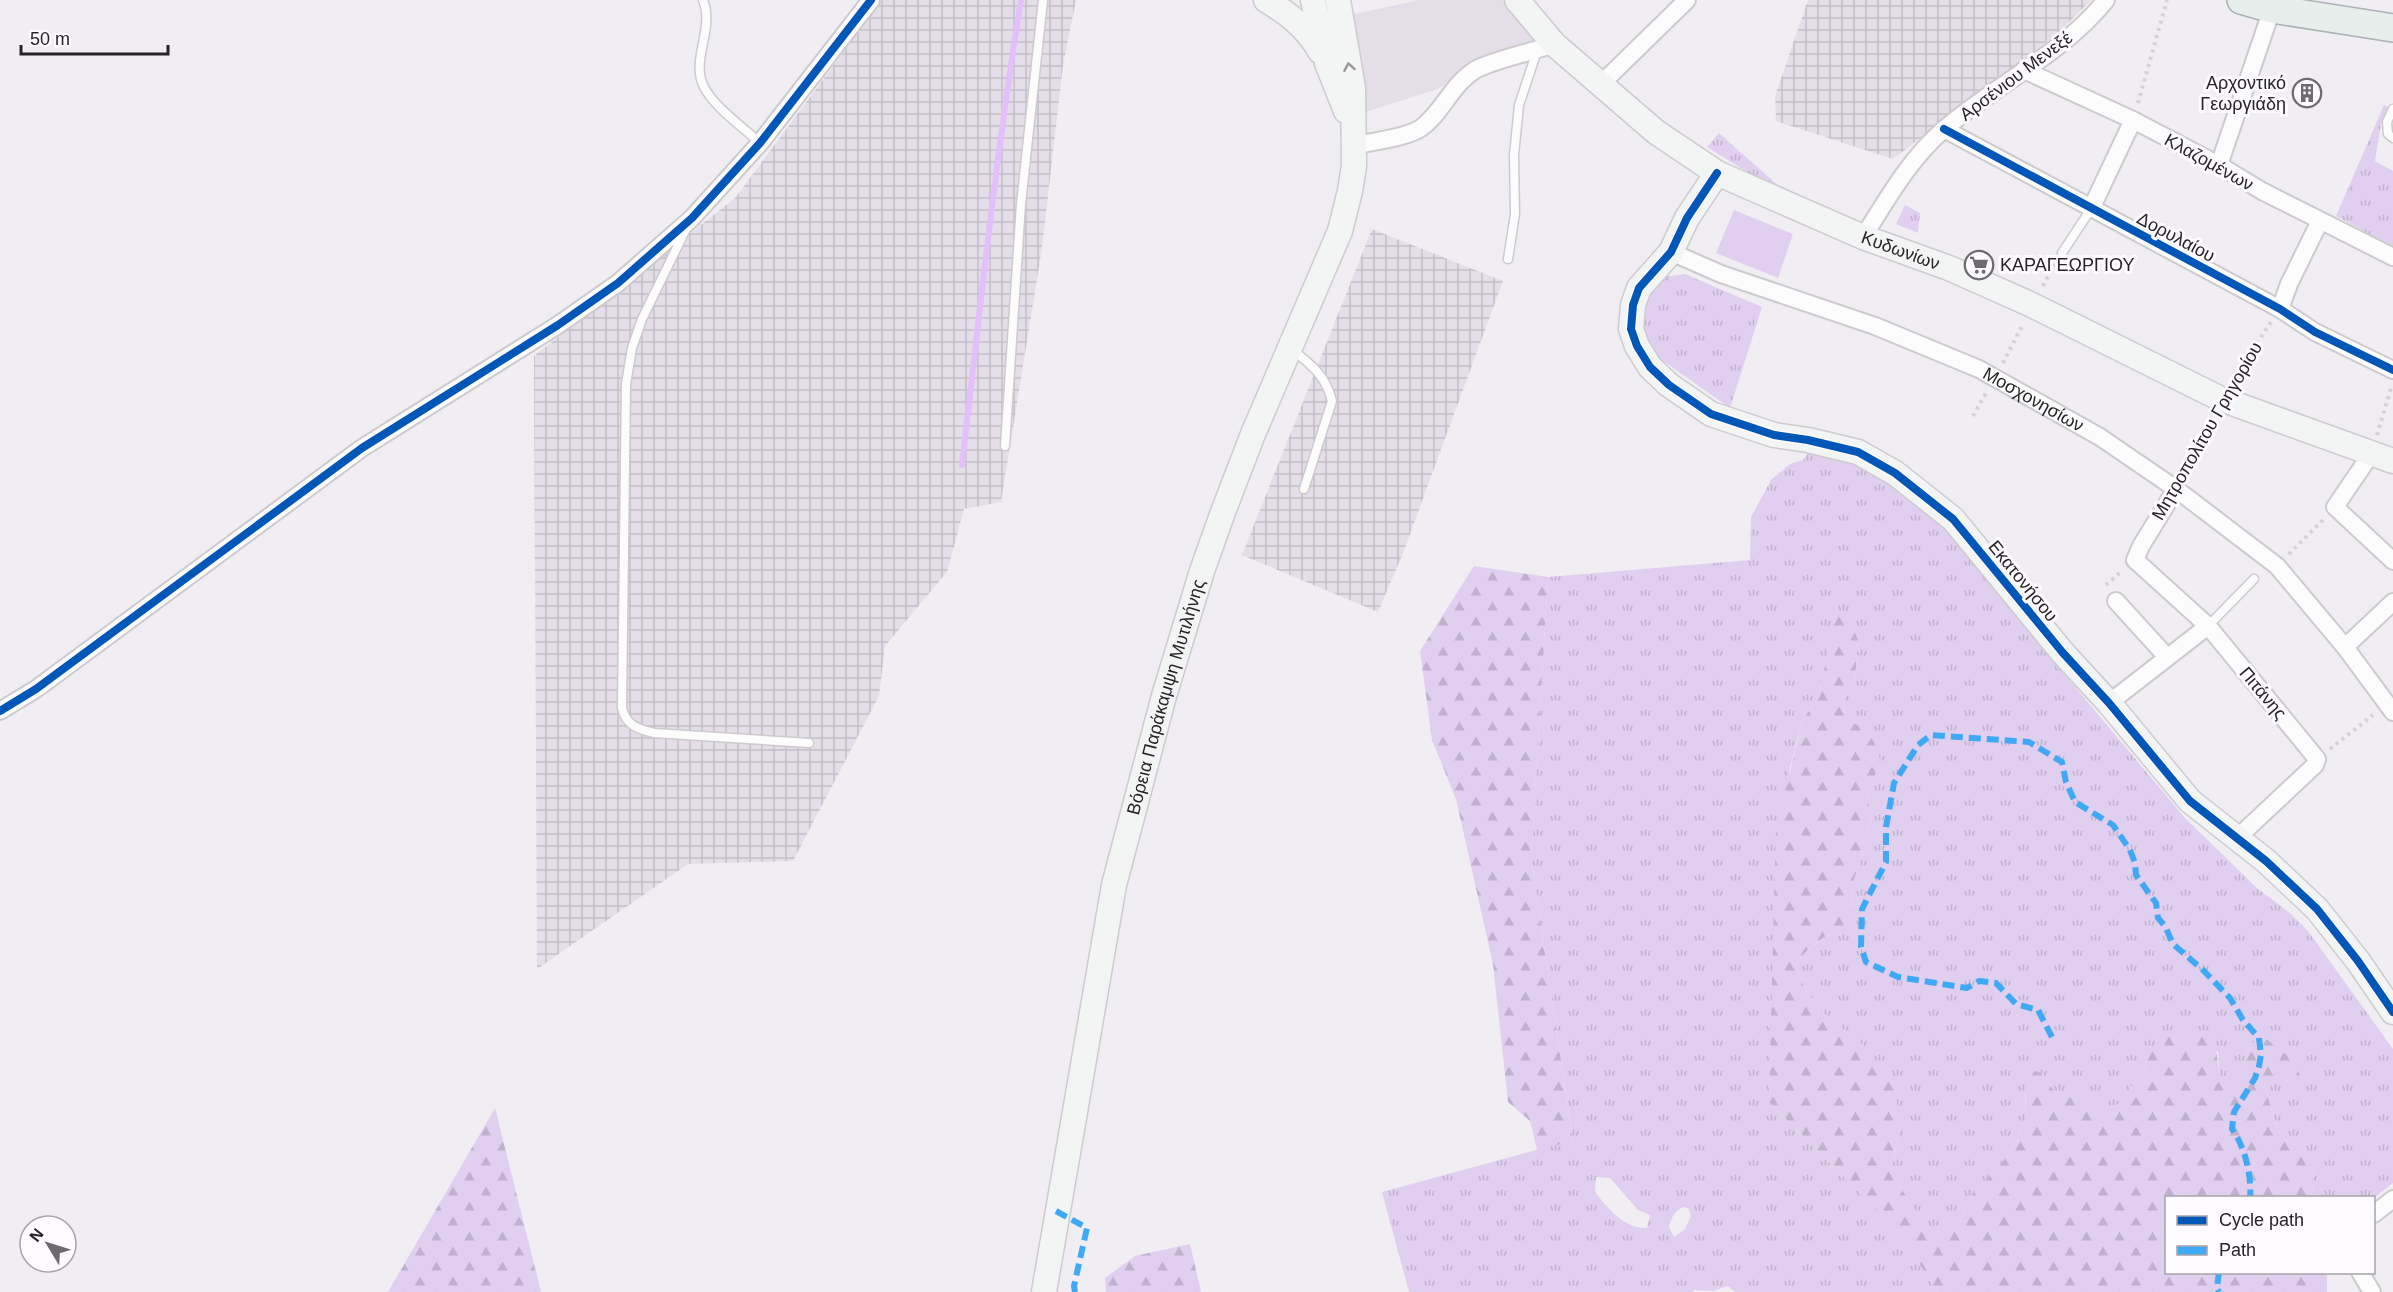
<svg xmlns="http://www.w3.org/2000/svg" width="2393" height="1292" font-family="Helvetica,sans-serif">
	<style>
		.built { fill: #e4dee8 }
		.industrial { fill: url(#industrial-grid) }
		.grass { fill: url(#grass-tufts); fill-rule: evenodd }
		.forest { fill: url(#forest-firs) }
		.garden { fill: #e0cfee }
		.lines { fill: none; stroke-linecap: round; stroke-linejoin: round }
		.stream { stroke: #e3c0fb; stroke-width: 6 }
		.lane-casing { stroke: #cdcbce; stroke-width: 11 }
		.street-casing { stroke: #cdcbce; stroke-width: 20 }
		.secondary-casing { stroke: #cdcbce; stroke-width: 27 }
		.primary-casing { stroke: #a9b3b3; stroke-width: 30 }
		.path { stroke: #d3d3d4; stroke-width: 4; stroke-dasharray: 3 4.5; stroke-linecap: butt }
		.lane { stroke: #fdfcfd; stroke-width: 8 }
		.street { stroke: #fdfcfd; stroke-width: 16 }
		.secondary { stroke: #f3f5f5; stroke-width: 24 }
		.primary { stroke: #e7eeec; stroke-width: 27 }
		.quiet { stroke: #3fa9f5; stroke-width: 6; stroke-dasharray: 12 6; stroke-linecap: butt }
		.cycleway-casing { stroke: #fdfbff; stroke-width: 11 }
		.cycleway { stroke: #0057b8; stroke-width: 8 }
		.oneway { stroke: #979798 }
		.labels { text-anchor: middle; stroke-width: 6; stroke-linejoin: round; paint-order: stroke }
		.street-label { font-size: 18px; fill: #262427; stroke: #fdfbff }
		.poi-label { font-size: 18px; fill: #262427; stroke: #fdfbff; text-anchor: end }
	</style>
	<defs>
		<pattern id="industrial-grid" width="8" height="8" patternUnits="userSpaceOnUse" patternTransform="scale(1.5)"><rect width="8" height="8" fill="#e4dee8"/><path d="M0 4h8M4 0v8" fill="none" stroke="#c3bec7"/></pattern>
		<pattern id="grass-tufts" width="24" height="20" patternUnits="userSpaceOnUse" patternTransform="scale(1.5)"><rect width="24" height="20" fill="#e0cfee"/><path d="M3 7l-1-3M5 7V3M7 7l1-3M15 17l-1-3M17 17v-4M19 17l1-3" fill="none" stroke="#c0b2cc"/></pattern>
		<pattern id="forest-firs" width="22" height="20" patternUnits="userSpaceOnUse" patternTransform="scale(1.5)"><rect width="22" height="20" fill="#e0cfee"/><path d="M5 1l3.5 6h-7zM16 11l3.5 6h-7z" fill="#c0b2cc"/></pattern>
	</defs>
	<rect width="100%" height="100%" fill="#f1eef3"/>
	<path class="built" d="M 1419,0 L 1508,0 L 1537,41 L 1480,61 L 1438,89 L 1362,113 L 1350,15 Z"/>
	<path class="industrial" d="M 882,0 L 1076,0 L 1063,65 L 1042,248 L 1001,502 L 964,509 L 947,572 L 885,646 L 879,696 L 793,861 L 688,864 L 537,969 L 534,356 L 735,198 Z
		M 1808,0 L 2091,0 L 2058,33 L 1893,159 L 1776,121 L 1775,96 Z
		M 1372,229 L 1503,281 L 1403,553 L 1378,612 L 1242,555 Z"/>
	<path class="grass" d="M 2384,105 L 2388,107 L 2381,125 L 2375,161 L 2393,171 L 2393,247 L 2336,216 Z
		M 1719,133 L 1790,196 L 1789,198 L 1707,147 Z
		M 1905,205 L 1920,213 L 1918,233 L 1896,224 Z
		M 1685,274 L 1762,307 L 1730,408 L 1652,353 L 1636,320 L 1654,278 Z
		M 1811,450 L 1860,464 L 1902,489 L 1941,522 L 2049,656 L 2185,818 L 2257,888 L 2290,913 L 2308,931 L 2393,1049 L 2393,1183 L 2374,1198 L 2311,1197 C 2314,1175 2319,1162 2298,1146 C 2294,1144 2288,1143 2285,1140 C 2277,1134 2266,1092 2265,1081 L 2275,1076 L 2294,1084 L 2250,1043 L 2239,1082 L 2231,1083 L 2223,1080 L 2219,1073 L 2218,1051 L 2148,1055 L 2144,1073 L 2133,1084 L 2119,1104 L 2106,1109 L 2091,1101 L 2068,1097 L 2054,1091 L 2042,1073 L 2025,1094 L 2026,1119 L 2017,1141 L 2004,1160 L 1970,1197 L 1958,1228 L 1935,1232 L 1924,1225 L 1891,1172 L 1900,1126 L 1866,1048 L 1819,1010 L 1803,984 L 1796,966 C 1807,945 1830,934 1850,923 L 1854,879 L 1866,845 L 1871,814 L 1866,792 L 1880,763 L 1844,719 L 1845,695 L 1855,679 L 1858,640 L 1837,611 L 1818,698 L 1803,719 L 1789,771 L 1769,1102 L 1901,1234 L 1937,1292 L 1735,1292 L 1728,1286 L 1713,1291 L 1693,1290 L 1694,1292 L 1409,1292 L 1382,1192 L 1573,1140 L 1531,859 L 1548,577 L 1750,560 L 1751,517 L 1771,480 L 1790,464 L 1803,460 ZM 1596,1177 L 1610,1178 L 1638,1210 L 1650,1215 L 1647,1228 C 1624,1229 1608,1208 1595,1192 ZM 1684,1207 L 1688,1208 L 1691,1216 L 1685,1229 L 1674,1237 L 1669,1227 C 1671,1218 1675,1210 1684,1207 Z"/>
	<path class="forest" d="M 1474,566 L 1548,577 L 1531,859 L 1573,1141 L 1537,1150 L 1530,1121 L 1508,1102 L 1493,964 L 1456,799 L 1432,740 L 1420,651 Z
		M 1837,610 L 1849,617 L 1858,640 L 1855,679 L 1845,695 L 1844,719 C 1868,728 1875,738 1881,763 L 1866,792 L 1871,814 L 1866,845 L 1854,879 L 1850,923 C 1830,934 1806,945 1796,966 L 1803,984 L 1819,1010 L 1866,1048 L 1895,1089 L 1900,1126 L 1891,1172 L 1924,1225 L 1935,1232 L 1958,1228 L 1970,1197 L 2004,1160 L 2017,1141 L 2026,1119 L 2025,1069 L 2042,1073 L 2054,1091 L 2068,1097 L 2091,1101 L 2106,1109 L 2119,1104 L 2133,1084 L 2144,1073 L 2148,1055 L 2162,1038 L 2186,1033 L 2215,1039 L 2219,1073 L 2223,1080 L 2231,1083 L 2239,1081 L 2250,1043 L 2266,1039 C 2279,1049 2298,1061 2300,1077 L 2294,1084 L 2275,1076 L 2265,1082 C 2266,1092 2277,1134 2285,1140 C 2288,1143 2294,1144 2298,1146 C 2319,1162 2314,1175 2311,1197 L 2166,1198 L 2166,1272 L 2327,1273 L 2327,1292 L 1937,1292 L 1901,1234 L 1769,1102 L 1776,827 L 1803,719 L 1818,698 Z
		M 495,1108 L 541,1292 L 388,1292 Z
		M 1190,1244 L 1201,1292 L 1106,1292 L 1105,1278 L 1135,1256 Z"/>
	<path class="garden" d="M 1734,210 L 1793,234 L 1778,278 L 1716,253 Z"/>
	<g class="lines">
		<path class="stream" d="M 962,465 C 980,310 996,154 1021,0"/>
		<g class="lane-casing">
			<path id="lane" d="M 703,0 C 715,29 690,60 704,87 C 714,107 744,128 760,143
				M 2393,109 L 2387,122 L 2388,134 L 2393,138
				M 686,229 L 642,319 L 632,348 L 626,384 L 622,708 C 626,725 637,729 654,733 L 809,743
				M 2062,253 L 2091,209
				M 1508,259 L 1515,214 L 1514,155 L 1519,105 L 1537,51
				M 1291,349 C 1311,364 1326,376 1332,401 L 1304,489
				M 1005,446 L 1021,204 L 1043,0
				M 2208,626 L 2254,579"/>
		</g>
		<g class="street-casing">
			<g id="street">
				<path d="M 2024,70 L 2133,120 L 2219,165 L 2262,191 L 2393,257"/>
				<path d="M 1602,83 L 1687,0"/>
				<path d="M 1944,129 L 2280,309 L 2315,332 L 2393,370"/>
				<path d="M 1354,146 C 1373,141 1406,138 1421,128 C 1443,112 1451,85 1475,70 C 1492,60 1533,52 1554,44"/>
				<path d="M 2219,165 L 2272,9"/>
				<path d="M 2091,209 L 2133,120"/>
				<path d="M 1863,237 C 1887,200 1908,161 1942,131 C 1993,86 2063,54 2106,0"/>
				<path id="s1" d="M 1671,252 L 1721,274 L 1875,326 L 1979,369 L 2100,437 L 2176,489 L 2277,566 L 2345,647 L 2393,712"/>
				<path d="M 2280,309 L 2289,284 L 2320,221"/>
				<path d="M 2371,454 L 2335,507 L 2393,561"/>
				<path d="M 2176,489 L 2141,546 L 2135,560 L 2208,626 L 2317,759 L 2315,765 L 2236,839"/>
				<path d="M 2116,601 L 2167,657"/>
				<path d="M 2345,647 L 2393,602"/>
				<path d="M 2109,703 L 2208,626"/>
				<path d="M 0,711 L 36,689 L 362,448 L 558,325 L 618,283 L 692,218 L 760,143 L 871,0"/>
				<path d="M 2374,1214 L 2393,1199"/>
				<path d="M 2360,1272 L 2372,1292"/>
			</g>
		</g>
		<g class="secondary-casing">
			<g id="secondary">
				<path d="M 1266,0 C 1289,14 1307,28 1320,51"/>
				<path d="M 1313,0 L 1327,63 L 1346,111"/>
				<path id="s2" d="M 1517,0 L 1554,44 L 1656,132 L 1717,173 L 1863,237 L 1949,268 L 2032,305 L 2221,399 L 2393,461"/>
				<path d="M 1717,173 L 1687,218 L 1671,252 L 1639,288 L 1633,305 L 1631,329 L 1637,346 L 1650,367 L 1669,385 L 1711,414 L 1774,435 L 1808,440 L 1858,452 L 1895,473 L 1953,519 L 2063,653 L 2109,703 L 2190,801 L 2266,861 L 2317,909 L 2358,961 L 2393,1012"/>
				<path id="s3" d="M 1044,1292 L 1114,885 L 1164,696 L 1202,571 L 1223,512 L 1253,434 L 1340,231 L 1350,191 L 1354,166 L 1353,88 L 1338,0"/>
			</g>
		</g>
		<g class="primary-casing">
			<path id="primary" d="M 2241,0 L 2272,9 L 2393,28"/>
		</g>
		<path class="path" d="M 2138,103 L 2167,0
			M 2043,286 L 2055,264
			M 2003,363 L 2023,324
			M 2232,381 L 2271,322
			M 1973,416 L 1986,393
			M 2377,435 L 2392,385
			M 2184,474 L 2213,416
			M 2289,554 L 2324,519
			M 2106,585 L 2123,570
			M 2330,749 L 2373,715"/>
		<use href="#lane" class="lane"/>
		<use href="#street" class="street"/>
		<use href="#secondary" class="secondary"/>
		<use href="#primary" class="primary"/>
		<path class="quiet" d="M 2052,1037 L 2038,1010 L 2016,1004 L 1996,983 L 1979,981 L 1967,988 L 1898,977 L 1866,962 L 1861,947 L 1862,909 L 1886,862 L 1886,827 L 1894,783 L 1918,745 L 1931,735 L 2029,742 L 2062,762 L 2066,782 L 2075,802 L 2113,825 L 2130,850 L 2135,863 L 2136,875 L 2156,903 L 2158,918 L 2165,926 L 2173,944 L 2203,970 L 2230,998 L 2243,1020 L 2259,1038 L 2261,1055 L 2259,1066 L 2255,1078 L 2234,1112 L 2232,1129 C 2245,1147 2252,1176 2250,1198
			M 1056,1211 L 1087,1228 L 1074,1286 L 1075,1292
			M 2219,1272 L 2217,1288 L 2219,1292"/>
		<g class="cycleway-casing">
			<path id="cycleway" d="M 1944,129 L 2280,309 L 2315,332 L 2393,370
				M 1717,173 L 1687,218 L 1671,252 L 1639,288 L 1633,305 L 1631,329 L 1637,346 L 1650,367 L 1669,385 L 1711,414 L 1774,435 L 1808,440 L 1858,452 L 1895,473 L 1953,519 L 2063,653 L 2109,703 L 2190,801 L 2266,861 L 2317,909 L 2358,961 L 2393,1012
				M 0,711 L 36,689 L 362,448 L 558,325 L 618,283 L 692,218 L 760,143 L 871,0"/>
		</g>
		<use href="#cycleway" class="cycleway"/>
	</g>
	<defs><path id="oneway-chevron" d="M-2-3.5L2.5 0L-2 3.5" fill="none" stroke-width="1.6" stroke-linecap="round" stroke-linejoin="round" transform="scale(1.5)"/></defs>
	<use class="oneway" href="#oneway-chevron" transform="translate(1349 67) rotate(-100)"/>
	<defs>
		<g id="building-ring" transform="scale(1.5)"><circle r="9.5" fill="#fdfbff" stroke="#6d6b6e" stroke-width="1.5"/><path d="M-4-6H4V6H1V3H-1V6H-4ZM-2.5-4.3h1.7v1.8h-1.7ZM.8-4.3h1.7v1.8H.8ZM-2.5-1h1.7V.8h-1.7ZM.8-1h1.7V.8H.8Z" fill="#6d6b6e"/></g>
		<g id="supermarket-ring" transform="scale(1.5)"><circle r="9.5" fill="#fdfbff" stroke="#6d6b6e" stroke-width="1.5"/><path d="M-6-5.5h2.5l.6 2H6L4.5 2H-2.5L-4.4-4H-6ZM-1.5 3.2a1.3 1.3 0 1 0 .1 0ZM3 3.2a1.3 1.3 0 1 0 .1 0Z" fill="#6d6b6e"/></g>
	</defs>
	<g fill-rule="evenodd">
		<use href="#building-ring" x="2307" y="93"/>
		<use href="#supermarket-ring" x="1979" y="265"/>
	</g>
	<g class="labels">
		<g class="street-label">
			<text transform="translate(2016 76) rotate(-37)" y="6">Αρσένιου Μενεξέ</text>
			<text transform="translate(2209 162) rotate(29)" y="6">Κλαζομένων</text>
			<text transform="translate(2176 237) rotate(28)" y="6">Δορυλαίου</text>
			<text dy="6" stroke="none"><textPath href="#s2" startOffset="465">Κυδωνίων</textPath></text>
			<text dy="6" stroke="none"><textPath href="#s1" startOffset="392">Μοσχονησίων</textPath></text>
			<text transform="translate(2207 431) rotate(-60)" y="6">Μητροπολίτου Γρηγορίου</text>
			<text transform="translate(2023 581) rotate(51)" y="6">Εκατονήσου</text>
			<text transform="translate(2263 693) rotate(50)" y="6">Πιτάνης</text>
			<text dy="6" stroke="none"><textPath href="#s3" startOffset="608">Βόρεια Παράκαμψη Μυτιλήνης</textPath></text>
		</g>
		<g class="poi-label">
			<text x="2286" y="89">Αρχοντικό<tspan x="2286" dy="21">Γεωργιάδη</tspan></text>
			<text x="2000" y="271" text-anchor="start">ΚΑΡΑΓΕΩΡΓΙΟΥ</text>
		</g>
	</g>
	<rect x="2165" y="1196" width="210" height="78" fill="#fdfbff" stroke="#a7a5a9" stroke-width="1.5"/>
	<rect x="2177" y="1216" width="30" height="9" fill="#0057b8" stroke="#a7a5a9" stroke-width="1.5"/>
	<text x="2219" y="1226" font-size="18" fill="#262427">Cycle path</text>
	<rect x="2177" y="1246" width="30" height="9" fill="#3fa9f5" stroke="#a7a5a9" stroke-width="1.5"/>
	<text x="2219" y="1256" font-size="18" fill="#262427">Path</text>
	<g transform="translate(48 1244) rotate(308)"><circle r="28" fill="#fdfbff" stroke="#a7a5a9" stroke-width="1.5"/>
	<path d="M0-4.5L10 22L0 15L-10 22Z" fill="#6d6b6e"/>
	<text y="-9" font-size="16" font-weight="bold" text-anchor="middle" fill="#262427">N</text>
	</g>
	<path d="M21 45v9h147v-9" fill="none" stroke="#262427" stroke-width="3"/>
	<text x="30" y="45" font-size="18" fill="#262427" stroke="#fdfbff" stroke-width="4.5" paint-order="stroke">50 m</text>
</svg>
